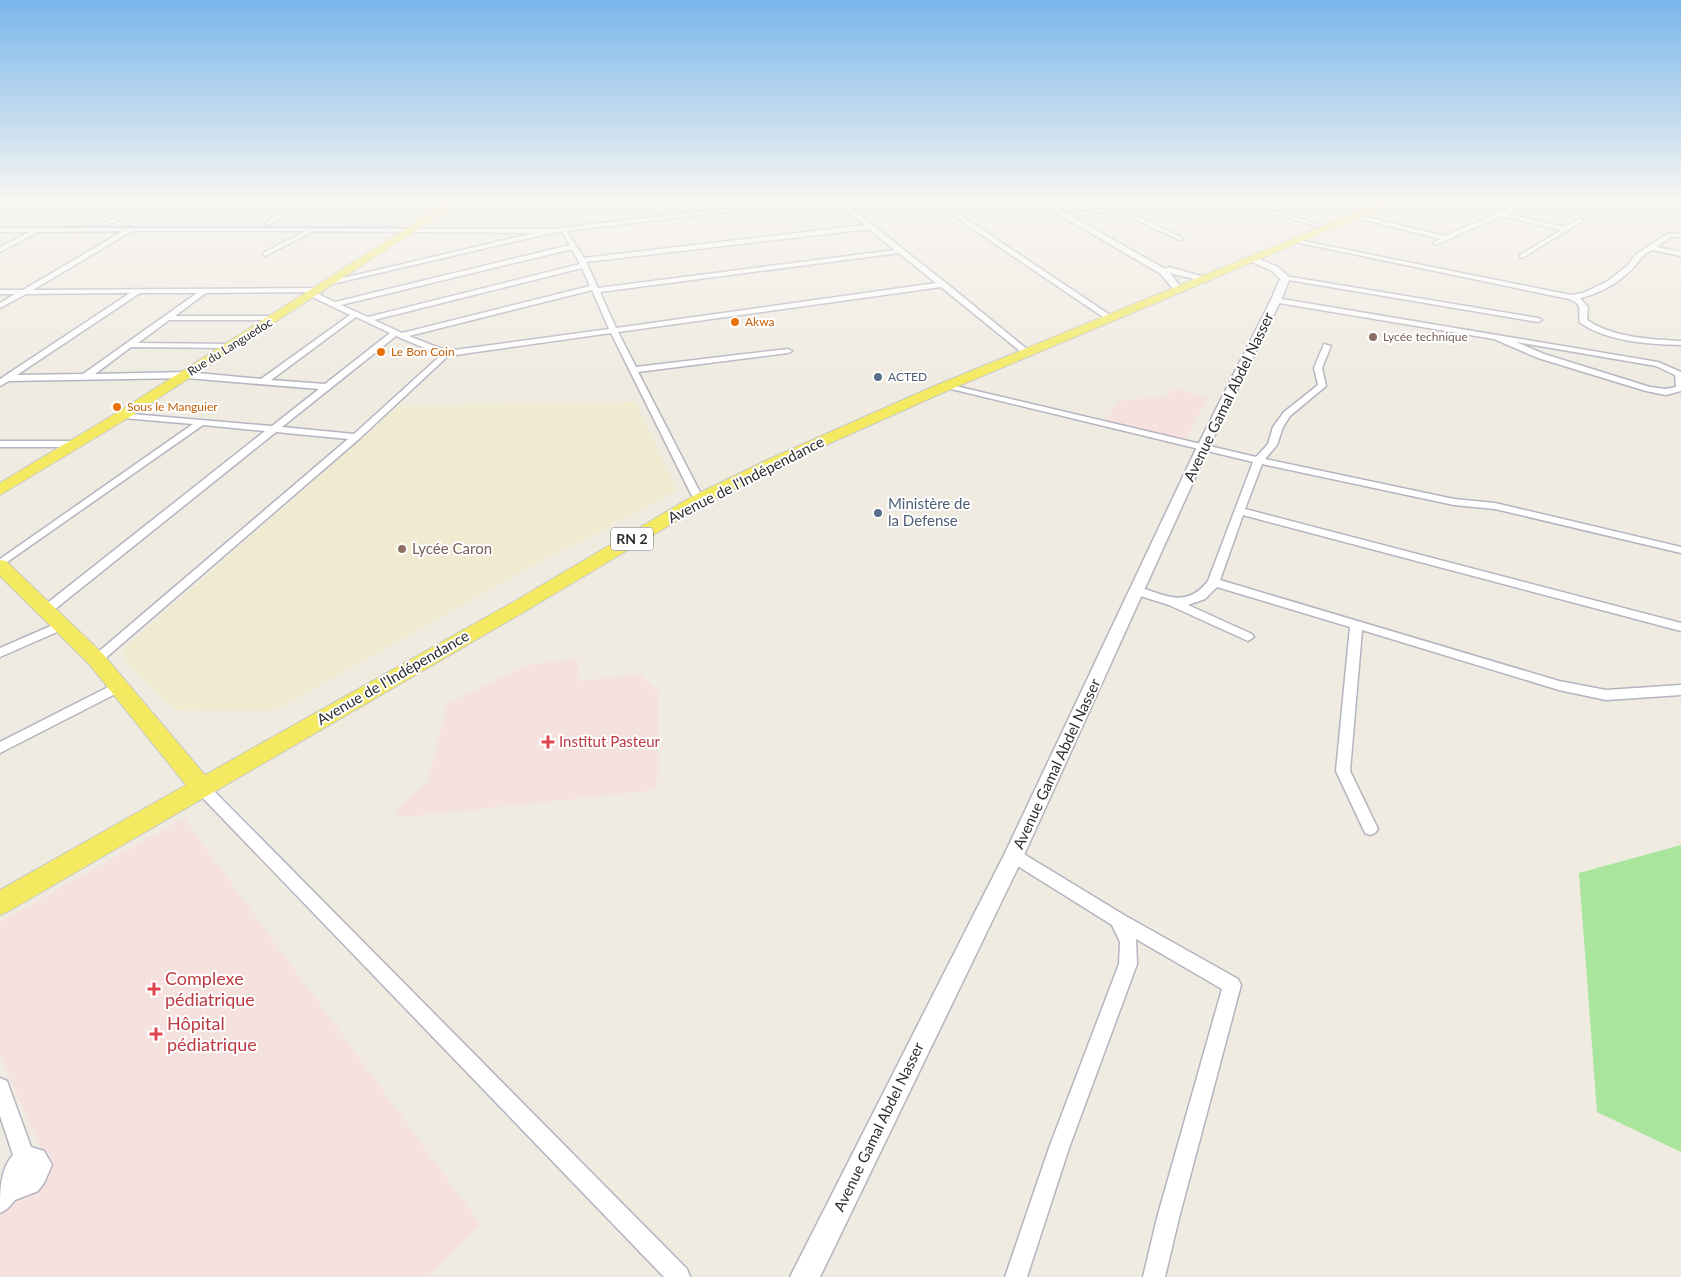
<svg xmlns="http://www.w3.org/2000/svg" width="1681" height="1277" font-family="Lato,sans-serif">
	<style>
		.education { fill: #f0ebd0 }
		.medical { fill: #f5e1de }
		.green { fill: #a9e59d }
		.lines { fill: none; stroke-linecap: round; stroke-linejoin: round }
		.stream { stroke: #74baf0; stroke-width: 2.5 }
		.minor-casing { stroke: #b4b4c1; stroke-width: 3 }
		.tertiary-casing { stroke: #b4b4c1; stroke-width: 3 }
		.primary-casing { stroke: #c9c9c9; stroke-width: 2 }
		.minor { fill: #fff; fill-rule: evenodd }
		.tertiary { fill: #fff; fill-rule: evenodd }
		.primary { fill: #f3ea62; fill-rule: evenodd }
		.food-dot { fill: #e8710a; stroke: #fff; stroke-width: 2 }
		.education-dot { fill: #8d6e63; stroke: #fff; stroke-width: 2 }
		.service-dot { fill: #5c6f8a; stroke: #fff; stroke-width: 2 }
		.health-dot { fill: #e0444e; stroke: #fff; stroke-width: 2 }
		.labels { text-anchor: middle; stroke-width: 4; stroke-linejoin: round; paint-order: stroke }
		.far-food-label { font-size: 12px; fill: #c56008; stroke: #fff; text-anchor: start }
		.far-education-label { font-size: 12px; fill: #785e54; stroke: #fff; text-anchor: start }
		.far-street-label { font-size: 12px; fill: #2e2e2e; stroke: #fff }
		.far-service-label { font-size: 12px; fill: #4e5e75; stroke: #fff; text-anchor: start }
		.shield { fill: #fff; stroke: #6d6d6d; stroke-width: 1 }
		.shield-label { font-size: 14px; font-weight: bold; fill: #2e2e2e }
		.street-label { font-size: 15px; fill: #2e2e2e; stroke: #fff }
		.service-label { font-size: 15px; fill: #4e5e75; stroke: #fff; text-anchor: start }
		.education-label { font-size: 15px; fill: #785e54; stroke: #fff; text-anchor: start }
		.health-label { font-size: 15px; fill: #be3a42; stroke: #fff; text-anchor: start }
		.near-health-label { font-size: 18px; fill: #be3a42; stroke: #fff; text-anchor: start }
	</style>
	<rect width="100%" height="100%" fill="#efebe1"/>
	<path class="education" d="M 635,402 L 677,490 L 594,535 L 539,562 L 274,711 L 175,710 L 125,661 L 124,648 L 399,406 Z"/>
	<path class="medical" d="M 1173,389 L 1208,397 L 1186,439 L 1106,420 L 1118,401 L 1168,396 Z
		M 578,659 L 577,681 L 639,674 L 658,692 L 657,790 L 395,818 L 398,807 L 428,782 L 448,703 L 528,665 Z
		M 184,818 L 481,1225 L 427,1277 L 0,1277 L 0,1215 L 49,1167 L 0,1055 L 0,922 Z"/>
	<path class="green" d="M 1681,845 L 1681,1152 L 1597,1112 L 1579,873 Z"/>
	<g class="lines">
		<path class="stream" d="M 0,227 L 395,227"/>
		<g class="minor-casing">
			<path id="minor" d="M 156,200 L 165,200 L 107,225 L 102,224 Z
				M 296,200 L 303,200 L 269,225 L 265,225 L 265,223 Z
				M 801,200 L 823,200 L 567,231 L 584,258 L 865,225 L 834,200 L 841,200 L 946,283 L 1033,354 L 1026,356 L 941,287 L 618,332 L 636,367 L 788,349 L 792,351 L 788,353 L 638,372 L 704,500 L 699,503 L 694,500 L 611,333 L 448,356 L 359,439 L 101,662 L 91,662 L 90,659 L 348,439 L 276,432 L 49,614 L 41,614 L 39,611 L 41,608 L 265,431 L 203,425 L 0,567 L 0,559 L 193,424 L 123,418 L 118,415 L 120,413 L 272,426 L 319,389 L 186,378 L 9,381 L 0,386 L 0,379 L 130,293 L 26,294 L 0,308 L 0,303 L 15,294 L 0,294 L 0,290 L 23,290 L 123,231 L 38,232 L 0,252 L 0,247 L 29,232 L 0,232 L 0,228 L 551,229 ZM 869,229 L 895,250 L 598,288 L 586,262 ZM 132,231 L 305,231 L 263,253 L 263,255 L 265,256 L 314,231 L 535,233 L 330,281 L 330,283 L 332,284 L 551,233 L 562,232 L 570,245 L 335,302 L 314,292 L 322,292 L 322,288 L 319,288 L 33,290 ZM 572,249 L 580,264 L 368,317 L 341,305 ZM 899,253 L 936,283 L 616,328 L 600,292 ZM 582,268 L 590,286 L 402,333 L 374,320 ZM 592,290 L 609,329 L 447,351 L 409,336 ZM 312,292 L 310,296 L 350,315 L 261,379 L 186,372 L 95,374 L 131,347 L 232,348 L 236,346 L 232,344 L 138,343 L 169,320 L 276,320 L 280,318 L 276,316 L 175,316 L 206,293 ZM 140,293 L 197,293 L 83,374 L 17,375 ZM 356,317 L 390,333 L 325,384 L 271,380 ZM 396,336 L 441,355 L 354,434 L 282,427 Z
				M 930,200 L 938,200 L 1116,319 L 1109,321 Z
				M 1097,200 L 1106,200 L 1184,239 L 1179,240 L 1117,211 L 1064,217 L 1061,215 L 1112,208 Z
				M 1222,200 L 1233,200 L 1333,228 L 1328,229 Z
				M 1437,200 L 1450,200 L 1500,212 L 1521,203 L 1523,206 L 1507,214 L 1565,227 L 1579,219 L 1584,220 L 1522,258 L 1520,257 L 1520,255 L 1561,230 L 1501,216 L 1436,245 L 1433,243 L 1440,239 L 1354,217 L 1357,215 L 1445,236 L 1495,214 Z
				M 1681,233 L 1681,237 L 1671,237 L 1657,247 L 1681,252 L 1681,256 L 1652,250 C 1639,257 1641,260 1632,269 C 1618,283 1599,294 1580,298 L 1588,307 L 1587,320 C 1614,338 1649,339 1681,341 L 1681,345 C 1647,344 1609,342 1580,323 C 1577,309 1585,306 1569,299 L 1295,242 L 1298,240 L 1571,295 L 1583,293 L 1608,281 L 1628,265 L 1635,255 L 1667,234 Z
				M 1285,276 L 1538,318 L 1542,320 L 1538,322 L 1283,279 L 1283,277 Z
				M 1276,298 L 1658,362 L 1681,372 L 1681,391 L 1666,395 L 1646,391 L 1538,358 L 1494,339 L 1273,302 L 1272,300 ZM 1516,342 L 1656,366 L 1675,375 L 1676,387 L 1666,389 L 1650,387 L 1544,354 Z
				M 1324,344 L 1331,346 L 1322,368 L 1326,386 L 1290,416 L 1283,427 L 1277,445 L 1265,459 L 1454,499 L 1495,503 L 1681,547 L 1681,553 L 1495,509 L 1454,505 L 1262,464 L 1245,509 L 1681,623 L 1681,631 L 1243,515 L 1220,580 L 1559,681 L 1606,690 L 1681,685 L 1681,695 L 1606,700 L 1559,690 L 1362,630 L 1350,771 L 1378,829 L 1375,833 L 1370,835 L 1365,833 L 1336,771 L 1350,627 L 1217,587 L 1205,599 L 1188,605 L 1252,634 L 1254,637 L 1248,641 L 1169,605 L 1134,594 L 1132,591 L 1138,587 C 1166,595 1186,609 1208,581 L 1253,462 L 943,387 L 947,384 L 1256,457 L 1268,444 L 1273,427 L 1284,412 L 1318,385 L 1314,368 Z
				M 0,441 L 78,441 L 83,444 L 78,447 L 0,447 Z
				M 60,622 L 66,626 L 64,629 L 0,657 L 0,648 Z
				M 120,681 L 125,683 L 127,686 L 125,689 L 0,753 L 0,742 Z
				M 202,782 L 207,784 L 687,1269 L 690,1277 L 664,1277 L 197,792 L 195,788 L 197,784 Z
				M 1014,848 L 1124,915 L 1238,979 L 1241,985 L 1179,1218 L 1165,1277 L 1143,1277 L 1157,1218 L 1222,989 L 1136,939 L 1137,964 L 1069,1148 L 1027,1277 L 1005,1277 L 1049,1148 L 1119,964 L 1120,942 L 1112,925 L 1008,860 L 1006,855 L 1008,850 Z
				M 0,1078 L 7,1081 L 31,1147 L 44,1151 L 52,1165 L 44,1183 L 38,1191 L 15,1200 L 7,1209 L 0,1213 C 0,1191 0,1169 13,1155 L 0,1116 Z"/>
		</g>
		<g class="tertiary-casing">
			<path id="tertiary" d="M 1034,200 L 1043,200 L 1165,269 L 1169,267 L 1211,279 L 1206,282 L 1170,273 L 1184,291 L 1176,293 L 1161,274 Z
				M 1255,257 L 1278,267 L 1290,278 L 1281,300 L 1209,447 L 1024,855 L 820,1277 L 790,1277 L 1005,853 L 1197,447 L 1271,300 L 1280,279 L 1272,271 L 1252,262 L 1251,260 Z"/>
		</g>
		<g class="primary-casing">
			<path id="primary" d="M 451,200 L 462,200 L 128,418 L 0,495 L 0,483 L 118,412 Z
				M 1387,200 L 1400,200 L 942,393 L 779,466 L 705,504 L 529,609 L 9,911 L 0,915 L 0,890 L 186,785 L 89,664 L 0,576 L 0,560 L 6,561 L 103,654 L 205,775 L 515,601 L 693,496 L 767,460 L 932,387 Z"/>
		</g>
		<use href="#minor" class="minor"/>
		<use href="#tertiary" class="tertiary"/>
		<use href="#primary" class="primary"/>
	</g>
	<linearGradient id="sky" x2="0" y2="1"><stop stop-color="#79b6eb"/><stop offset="0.53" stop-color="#f8f6f2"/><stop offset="1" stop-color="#f8f6f2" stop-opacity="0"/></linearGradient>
	<rect width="1681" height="379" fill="url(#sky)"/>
	<g class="food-dot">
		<circle cx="735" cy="322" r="5"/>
		<circle cx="381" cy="352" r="5"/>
		<circle cx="117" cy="407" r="5"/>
	</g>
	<g class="education-dot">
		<circle cx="1373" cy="337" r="5"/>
		<circle cx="402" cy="549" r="5"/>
	</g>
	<g class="service-dot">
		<circle cx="878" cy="377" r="5"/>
		<circle cx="878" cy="513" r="5"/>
	</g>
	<g class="health-dot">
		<path d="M545.5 734.5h5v5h5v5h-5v5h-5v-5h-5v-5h5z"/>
		<path d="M151.5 981.5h5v5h5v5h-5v5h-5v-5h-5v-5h5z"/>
		<path d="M153.5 1026.5h5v5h5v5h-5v5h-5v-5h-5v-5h5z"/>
	</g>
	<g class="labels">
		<g class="far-food-label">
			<text x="745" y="326">Akwa</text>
			<text x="391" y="356">Le Bon Coin</text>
			<text x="127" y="411">Sous le Manguier</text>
		</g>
		<g class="far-education-label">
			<text x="1383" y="341">Lycée technique</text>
		</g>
		<g class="far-street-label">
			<text transform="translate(230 347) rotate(-32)" y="4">Rue du Languedoc</text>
		</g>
		<g class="far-service-label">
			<text x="888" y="381">ACTED</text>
		</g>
		<rect class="shield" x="611" y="527.5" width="42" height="23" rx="4"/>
		<g class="shield-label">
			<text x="632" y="544">RN 2</text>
		</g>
		<g class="street-label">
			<text transform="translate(1229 397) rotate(-64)" y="5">Avenue Gamal Abdel Nasser</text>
			<text transform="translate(746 480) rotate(-27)" y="5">Avenue de l'Indépendance</text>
			<text transform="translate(393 678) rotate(-30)" y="5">Avenue de l'Indépendance</text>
			<text transform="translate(1057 764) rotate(-65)" y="5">Avenue Gamal Abdel Nasser</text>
			<text transform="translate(879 1127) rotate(-64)" y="5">Avenue Gamal Abdel Nasser</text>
		</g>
		<g class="service-label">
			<text x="888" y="509">Ministère de<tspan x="888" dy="17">la Defense</tspan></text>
		</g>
		<g class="education-label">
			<text x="412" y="554">Lycée Caron</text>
		</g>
		<g class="health-label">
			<text x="559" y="747">Institut Pasteur</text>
		</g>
		<g class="near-health-label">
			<text x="165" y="985">Complexe<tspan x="165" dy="21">pédiatrique</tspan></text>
			<text x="167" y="1030">Hôpital<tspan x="167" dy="21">pédiatrique</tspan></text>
		</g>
	</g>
</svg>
